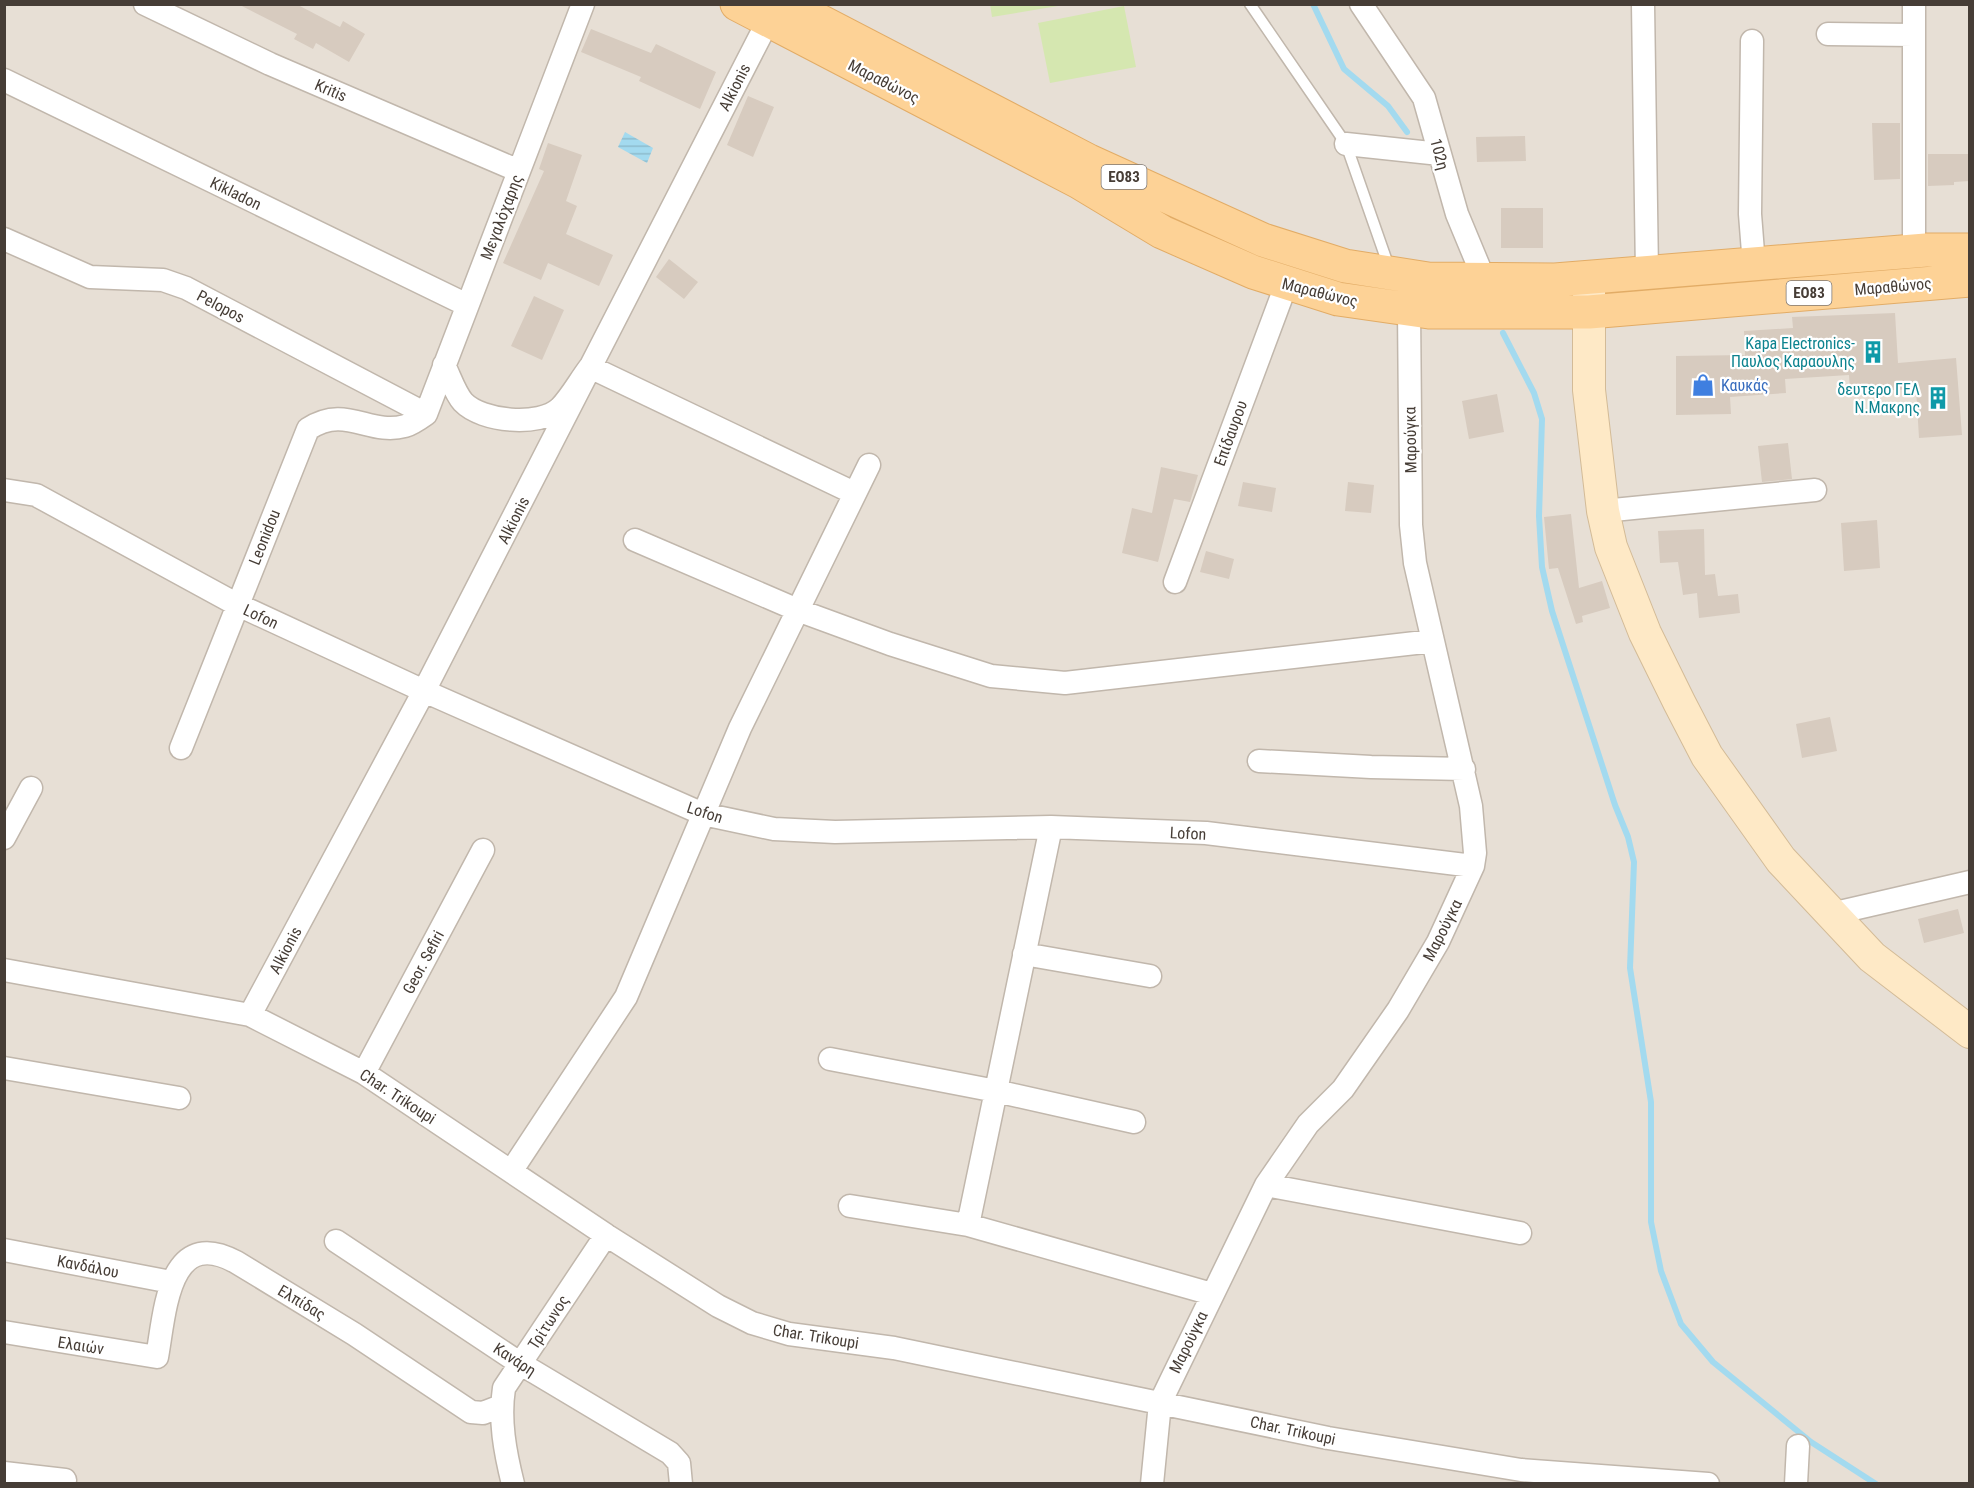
<svg xmlns="http://www.w3.org/2000/svg" width="1974" height="1488" font-family="'Roboto Condensed',sans-serif">
	<style>
		.residential { fill: #e7dfd5 }
		.green { fill: #d5e7b0 }
		.water { fill: url(#water-rules) }
		.lines { fill: none; stroke-linecap: round; stroke-linejoin: round }
		.stream { stroke: #a3daef; stroke-width: 6 }
		.building { fill: #d7cbbf }
		.lane-casing { stroke: #c1b7ac; stroke-width: 13 }
		.street-casing { stroke: #c1b7ac; stroke-width: 25 }
		.secondary-casing { stroke: #d3bb97; stroke-width: 34 }
		.primary-casing { stroke: #e2ac66; stroke-width: 35 }
		.lane { stroke: #fff; stroke-width: 10 }
		.street { stroke: #fff; stroke-width: 22 }
		.secondary { stroke: #fee9c6; stroke-width: 32 }
		.primary { stroke: #fdd296; stroke-width: 33 }
		.labels { text-anchor: middle; stroke-width: 4.5; stroke-linejoin: round; paint-order: stroke }
		.shield { fill: #fff; stroke: #7e7772; stroke-width: 1.5 }
		.shield-label { font-size: 15px; font-weight: bold; fill: #463d36 }
		.street-label { font-size: 16px; fill: #463d36; stroke: #fff }
		.culture-label { font-size: 16px; fill: #0d838f; stroke: #fff; text-anchor: end }
		.shop-label { font-size: 16px; fill: #366cbe; stroke: #fff; text-anchor: start }
	</style>
	<defs>
		<pattern id="water-rules" width="6" height="5" patternUnits="userSpaceOnUse" patternTransform="scale(1.5)"><rect width="6" height="5" fill="#a3daef"/><path d="M0 2.5h6" fill="none" stroke="#8ebcce"/></pattern>
	</defs>
	<rect width="100%" height="100%" fill="#f3eee7"/>
	<path class="residential" d="M 5,5 L 1969,5 L 1969,1483 L 5,1483 Z"/>
	<path class="green" d="M 990,4 L 1064,4 L 1064,5 L 992,17 Z
		M 1124,6 L 1136,67 L 1050,83 L 1038,23 Z"/>
	<path class="water" d="M 625,132 L 653,148 L 647,163 L 618,147 Z"/>
	<g class="lines">
		<path class="stream" d="M 1313,4 L 1344,69 L 1388,106 L 1407,132
			M 1503,333 L 1534,393 L 1542,419 L 1539,516 L 1542,567 L 1552,611 L 1615,805 L 1628,837 L 1634,862 L 1630,968 L 1651,1102 L 1651,1222 L 1661,1271 L 1681,1324 L 1713,1362 L 1811,1442 L 1876,1484"/>
	</g>
	<path class="building" d="M 238,4 L 296,4 L 340,27 L 343,21 L 365,34 L 349,62 L 316,43 L 313,49 L 294,39 L 297,34 Z
		M 591,29 L 651,53 L 656,44 L 716,72 L 700,109 L 639,81 L 641,77 L 581,52 Z
		M 748,96 L 774,107 L 753,157 L 727,145 Z
		M 1872,123 L 1900,123 L 1900,179 L 1874,180 Z
		M 1525,136 L 1526,161 L 1477,162 L 1476,137 Z
		M 548,143 L 582,155 L 566,201 L 577,206 L 566,234 L 613,255 L 599,286 L 548,263 L 541,280 L 503,263 L 544,171 L 539,169 Z
		M 1928,154 L 1970,154 L 1970,181 L 1954,182 L 1954,185 L 1928,186 Z
		M 1501,208 L 1543,208 L 1543,248 L 1501,248 Z
		M 669,259 L 698,282 L 684,299 L 656,277 Z
		M 534,296 L 564,310 L 542,360 L 511,346 Z
		M 1895,313 L 1898,363 L 1956,358 L 1962,435 L 1919,438 L 1916,389 L 1850,392 L 1849,375 L 1785,379 L 1786,393 L 1730,397 L 1731,414 L 1676,415 L 1676,356 L 1745,355 L 1744,331 L 1793,328 L 1792,317 Z
		M 1497,394 L 1504,432 L 1469,439 L 1462,401 Z
		M 1788,443 L 1792,479 L 1762,482 L 1758,446 Z
		M 1161,467 L 1198,475 L 1190,502 L 1174,499 L 1158,562 L 1122,553 L 1132,508 L 1152,513 Z
		M 1243,482 L 1276,488 L 1272,512 L 1238,506 Z
		M 1348,482 L 1374,485 L 1371,513 L 1345,511 Z
		M 1571,514 L 1579,588 L 1602,581 L 1610,608 L 1582,616 L 1583,622 L 1576,624 L 1558,568 L 1549,569 L 1544,517 Z
		M 1877,520 L 1880,568 L 1844,571 L 1841,523 Z
		M 1704,529 L 1705,575 L 1715,574 L 1718,596 L 1738,594 L 1740,613 L 1699,618 L 1697,593 L 1683,595 L 1678,562 L 1660,563 L 1658,531 Z
		M 1206,551 L 1234,559 L 1229,579 L 1200,572 Z
		M 1830,717 L 1837,751 L 1802,758 L 1796,724 Z
		M 1958,909 L 1964,933 L 1924,943 L 1918,919 Z"/>
	<g class="lines">
		<g class="lane-casing">
			<path id="lane" d="M 1250,4 L 1346,144 L 1390,270"/>
		</g>
		<g class="street-casing">
			<path id="street" d="M 145,4 L 270,64 L 519,171
				M 1361,4 L 1424,98 L 1457,214 L 1489,291
				M 1643,4 L 1647,273
				M 1914,4 L 1914,251
				M 1828,34 L 1913,35
				M 1752,41 L 1750,214 L 1754,265
				M 4,80 L 467,305
				M 1346,144 L 1440,154
				M 4,239 L 90,277 L 163,280 L 186,288 L 424,413
				M 444,365 C 450,377 455,393 463,402 C 482,422 540,427 560,408 C 571,397 580,380 590,367 L 854,493
				M 4,490 L 36,495 L 236,604 L 424,691 L 703,814 L 774,829 L 835,832 L 1051,827 L 1206,833 L 1473,866
				M 1603,511 L 1815,490
				M 635,540 L 800,611 L 890,644 L 991,676 L 1065,683 L 1433,641
				M 1175,582 L 1286,285
				M 181,748 L 308,429 C 346,404 369,436 405,426 C 412,424 419,419 426,414 L 583,4
				M 1259,761 L 1371,767 L 1464,769
				M 4,838 L 31,788
				M 1831,914 L 1970,882
				M 1024,954 L 1150,976
				M 4,970 L 250,1015 L 364,1073 L 606,1235 L 718,1306 L 752,1323 L 789,1334 L 894,1348 L 1328,1438 L 1521,1470 L 1708,1484
				M 250,1015 L 424,691 L 768,21
				M 830,1059 L 996,1091 L 1134,1122
				M 4,1068 L 179,1098
				M 364,1073 L 483,850
				M 512,1170 L 626,997 L 740,728 L 869,465
				M 1266,1185 L 1520,1233
				M 850,1206 L 968,1225 L 1212,1294
				M 968,1225 L 1051,827
				M 336,1241 L 521,1364 L 670,1453 L 679,1463 L 681,1484
				M 4,1250 L 171,1282
				M 4,1332 L 157,1357 C 165,1313 168,1225 236,1262 L 354,1334 L 471,1412 L 483,1413 L 501,1406
				M 4,1473 L 65,1480
				M 513,1484 C 505,1452 499,1420 504,1388 L 606,1235
				M 1152,1484 L 1160,1403 L 1266,1185 L 1308,1124 L 1343,1089 L 1398,1010 L 1438,942 L 1473,866 L 1475,853 L 1471,806 L 1415,563 L 1411,525 L 1409,310
				M 1796,1484 L 1798,1446"/>
		</g>
		<g class="secondary-casing">
			<path id="secondary" d="M 1589,285 L 1589,390 L 1603,511 L 1611,547 L 1645,633 L 1679,702 L 1707,756 L 1781,860 L 1872,957 L 1970,1032"/>
		</g>
		<g class="primary-casing">
			<path id="primary" d="M 737,4 L 1079,182 L 1162,232 L 1253,272 L 1338,299 L 1429,312 L 1589,312 L 1970,280
				M 787,4 L 1089,161 L 1263,240 L 1345,266 L 1428,279 L 1555,280 L 1926,250 L 1970,250"/>
		</g>
		<use href="#lane" class="lane"/>
		<use href="#street" class="street"/>
		<use href="#secondary" class="secondary"/>
		<use href="#primary" class="primary"/>
	</g>
	<defs>
		<g id="building-bare" transform="scale(1.8)"><path d="M-4-6H4V6H1V3H-1V6H-4ZM-2.5-4.3h1.7v1.8h-1.7ZM.8-4.3h1.7v1.8H.8ZM-2.5-1h1.7V.8h-1.7ZM.8-1h1.7V.8H.8Z" fill="#0f9aa8" stroke="#fff" stroke-width="2.5" paint-order="stroke"/></g>
		<g id="shop-bare" transform="scale(1.8)"><path d="M-5-2.5h2.3a2.7 3.5 0 0 1 5.4 0H5L5.5 6h-11ZM-1.5-2.5h3a1.5 2.3 0 0 0-3 0Z" fill="#3f7fe0" stroke="#fff" stroke-width="2.5" paint-order="stroke"/></g>
	</defs>
	<g fill-rule="evenodd">
		<use href="#building-bare" x="1873" y="352"/>
		<use href="#shop-bare" x="1703" y="385"/>
		<use href="#building-bare" x="1938" y="398"/>
	</g>
	<g class="labels">
		<g class="shield">
			<rect x="1101.5" y="165" width="45" height="24" rx="4.5"/>
			<rect x="1786.5" y="281" width="45" height="24" rx="4.5"/>
		</g>
		<g class="shield-label">
			<text x="1124" y="182">ΕΟ83</text>
			<text x="1809" y="298">ΕΟ83</text>
		</g>
		<g class="street-label">
			<text transform="translate(884 81) rotate(27)" y="6">Μαραθώνος</text>
			<text transform="translate(734 87) rotate(-63)" y="6">Alkionis</text>
			<text transform="translate(331 90) rotate(23)" y="6">Kritis</text>
			<text transform="translate(1440 154) rotate(75)" y="6">102η</text>
			<text transform="translate(236 193) rotate(26)" y="6">Kikladon</text>
			<text transform="translate(501 217) rotate(-69)" y="6">Μεγαλόχαρης</text>
			<text transform="translate(1893 286) rotate(-5)" y="6">Μαραθώνος</text>
			<text transform="translate(1320 292) rotate(14)" y="6">Μαραθώνος</text>
			<text transform="translate(221 306) rotate(28)" y="6">Pelopos</text>
			<text transform="translate(1230 433) rotate(-70)" y="6">Επίδαυρου</text>
			<text transform="translate(1410 440) rotate(-91)" y="6">Μαρούγκα</text>
			<text transform="translate(513 520) rotate(-63)" y="6">Alkionis</text>
			<text transform="translate(264 537) rotate(-68)" y="6">Leonidou</text>
			<text transform="translate(261 616) rotate(25)" y="6">Lofon</text>
			<text transform="translate(705 812) rotate(18)" y="6">Lofon</text>
			<text transform="translate(1188 833) rotate(3)" y="6">Lofon</text>
			<text transform="translate(1442 930) rotate(-63)" y="6">Μαρούγκα</text>
			<text transform="translate(285 950) rotate(-62)" y="6">Alkionis</text>
			<text transform="translate(423 962) rotate(-62)" y="6">Geor. Sefiri</text>
			<text transform="translate(398 1096) rotate(33)" y="6">Char. Trikoupi</text>
			<text transform="translate(88 1266) rotate(11)" y="6">Κανδάλου</text>
			<text transform="translate(302 1302) rotate(31)" y="6">Ελπίδας</text>
			<text transform="translate(548 1322) rotate(-57)" y="6">Τρίτωνος</text>
			<text transform="translate(816 1336) rotate(9)" y="6">Char. Trikoupi</text>
			<text transform="translate(1188 1342) rotate(-64)" y="6">Μαρούγκα</text>
			<text transform="translate(81 1345) rotate(9)" y="6">Ελαιών</text>
			<text transform="translate(515 1359) rotate(33)" y="6">Κανάρη</text>
			<text transform="translate(1293 1430) rotate(12)" y="6">Char. Trikoupi</text>
		</g>
		<g class="culture-label">
			<text x="1855" y="349">Kapa Electronics-<tspan x="1855" dy="18">Παυλος Καραουλης</tspan></text>
			<text x="1920" y="395">δευτερο ΓΕΛ<tspan x="1920" dy="18">Ν.Μακρης</tspan></text>
		</g>
		<g class="shop-label">
			<text x="1721" y="391">Καυκάς</text>
		</g>
	</g>
	<rect width="1974" height="1488" fill="none" stroke="#463d36" stroke-width="12"/>
</svg>
